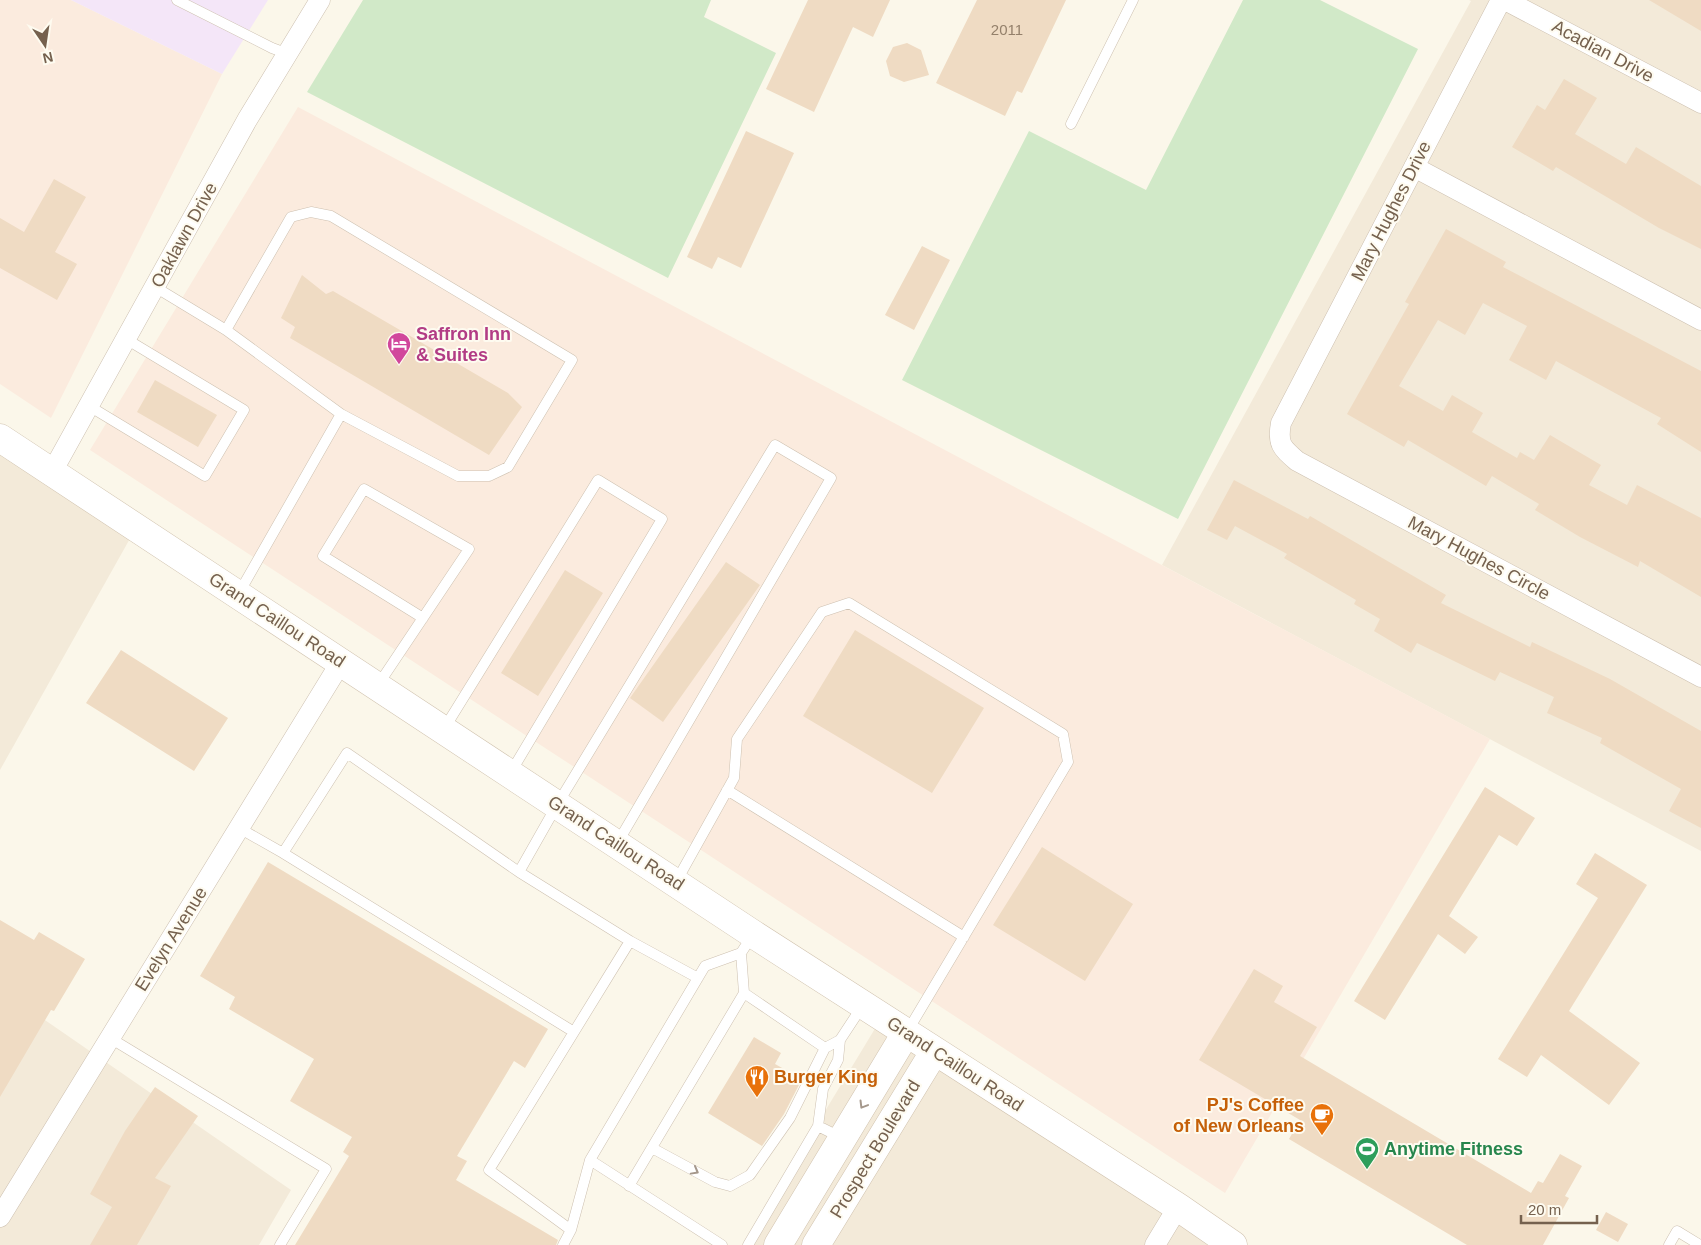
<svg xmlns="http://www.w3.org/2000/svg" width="1701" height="1245" font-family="Helvetica,sans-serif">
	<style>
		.residential { fill: #f3ead9 }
		.commercial { fill: #fbebde }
		.education { fill: #f4e6f8 }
		.green { fill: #d1e9c8 }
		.building { fill: #efdbc3 }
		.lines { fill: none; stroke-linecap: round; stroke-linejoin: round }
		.service-casing { stroke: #cdc0b0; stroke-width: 11 }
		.minor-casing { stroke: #cdc0b0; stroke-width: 21 }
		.secondary-casing { stroke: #d0c2ae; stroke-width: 29 }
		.service { stroke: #fff; stroke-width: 10 }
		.minor { stroke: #fff; stroke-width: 20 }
		.secondary { stroke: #fff; stroke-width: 28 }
		.oneway { stroke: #a5988c }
		.labels { text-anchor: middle; stroke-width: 4; stroke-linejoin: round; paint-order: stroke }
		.number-label { font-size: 15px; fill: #94806b }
		.street-label { font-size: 18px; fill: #75614e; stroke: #fefbf0 }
		.hotel-label { font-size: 18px; font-weight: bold; fill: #b23c85; stroke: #fefbf0; text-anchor: start }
		.food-label { font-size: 18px; font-weight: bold; fill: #c56008; stroke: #fefbf0; text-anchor: start }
		.leisure-label { font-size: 18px; font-weight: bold; fill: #27864d; stroke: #fefbf0; text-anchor: start }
	</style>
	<rect width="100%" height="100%" fill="#fbf7ea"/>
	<path class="residential" d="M 1469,0 L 1701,0 L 1701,851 L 1162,565 L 1471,1 Z
		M 0,451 L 132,535 L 0,770 Z
		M 0,989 L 291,1190 L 259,1245 L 0,1245 Z
		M 879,1022 L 1216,1245 L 744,1245 Z"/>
	<path class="commercial" d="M 0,0 L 71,0 L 222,74 L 51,418 L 0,384 Z
		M 298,107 L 1490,739 L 1225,1193 L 90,450 Z"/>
	<path class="education" d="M 71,0 L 268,0 L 222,74 Z"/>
	<path class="green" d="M 363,0 L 711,0 L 704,17 L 776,53 L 668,278 L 307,92 Z
		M 1243,0 L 1320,0 L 1418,49 L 1178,519 L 902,380 L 1029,131 L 1146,190 Z"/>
	<path class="building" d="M 808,0 L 890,0 L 873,37 L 853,27 L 814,112 L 766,89 Z
		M 977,0 L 1066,0 L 1022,93 L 1017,91 L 1005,116 L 936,83 Z
		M 1649,0 L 1701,0 L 1701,31 Z
		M 907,43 L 921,50 L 929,75 L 904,82 L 890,76 L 886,61 L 893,47 Z
		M 1564,79 L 1597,98 L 1575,134 L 1626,164 L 1636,147 L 1701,186 L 1701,249 L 1659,228 L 1556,167 L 1553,171 L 1512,147 L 1537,105 L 1545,110 Z
		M 746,131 L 794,153 L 741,268 L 718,257 L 712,269 L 687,257 Z
		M 54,179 L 86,197 L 55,252 L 77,264 L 57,300 L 0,268 L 0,218 L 24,232 Z
		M 1446,229 L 1506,262 L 1503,267 L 1701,371 L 1701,452 L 1657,424 L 1661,418 L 1556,361 L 1546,380 L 1509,360 L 1527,326 L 1483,303 L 1465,335 L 1438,320 L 1399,386 L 1443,411 L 1452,395 L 1483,413 L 1472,432 L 1517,458 L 1520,452 L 1534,460 L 1550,435 L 1601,465 L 1589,485 L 1627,505 L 1637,485 L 1701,518 L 1701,597 L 1640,561 L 1638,567 L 1580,537 L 1535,510 L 1539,504 L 1492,476 L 1486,486 L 1408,440 L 1404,447 L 1347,414 L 1409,304 L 1405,302 Z
		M 922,246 L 950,260 L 914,330 L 885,315 Z
		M 302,275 L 326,294 L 333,291 L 508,393 L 522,407 L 489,455 L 290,338 L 295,327 L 281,318 Z
		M 155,380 L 217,415 L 198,447 L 137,412 Z
		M 1234,480 L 1308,519 L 1310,516 L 1446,595 L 1441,603 L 1530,647 L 1532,642 L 1610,679 L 1701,731 L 1701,828 L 1669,811 L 1681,789 L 1600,743 L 1602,738 L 1547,713 L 1554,697 L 1500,672 L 1495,681 L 1417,643 L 1411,653 L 1374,631 L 1380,619 L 1354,604 L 1356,600 L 1284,558 L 1287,554 L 1235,526 L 1227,540 L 1207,530 Z
		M 726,562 L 760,585 L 663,722 L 630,698 Z
		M 565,570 L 603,593 L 538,696 L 501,673 Z
		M 855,630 L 984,708 L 932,793 L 803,716 Z
		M 121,650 L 228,718 L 194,771 L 86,703 Z
		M 1485,787 L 1535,818 L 1517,846 L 1499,835 L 1449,916 L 1478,937 L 1465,954 L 1438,934 L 1385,1020 L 1354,1001 Z
		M 1042,847 L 1133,904 L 1085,981 L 993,925 Z
		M 1595,853 L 1647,885 L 1569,1011 L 1640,1063 L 1609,1105 L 1541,1055 L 1527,1077 L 1498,1059 L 1598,898 L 1576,884 Z
		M 268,862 L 548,1029 L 525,1068 L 514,1061 L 457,1156 L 467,1161 L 456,1180 L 558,1240 L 556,1245 L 295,1245 L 349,1156 L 343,1152 L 352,1137 L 290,1101 L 314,1059 L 229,1009 L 235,997 L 200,976 Z
		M 0,920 L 34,940 L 39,932 L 85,959 L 54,1011 L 51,1010 L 0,1097 Z
		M 1254,969 L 1283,986 L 1274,1002 L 1317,1027 L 1300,1056 L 1531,1193 L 1538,1181 L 1543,1183 L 1560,1154 L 1582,1166 L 1565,1196 L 1569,1198 L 1543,1245 L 1467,1245 L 1289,1139 L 1300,1120 L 1199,1060 Z
		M 754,1037 L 781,1053 L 775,1064 L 802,1079 L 784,1114 L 762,1146 L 708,1113 Z
		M 155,1087 L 198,1116 L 155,1178 L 171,1186 L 137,1245 L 90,1245 L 112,1207 L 90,1194 L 125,1131 Z
		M 1606,1212 L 1628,1224 L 1618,1242 L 1596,1230 Z"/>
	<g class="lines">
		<g class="service-casing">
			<path id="service" d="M 177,0 L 272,48 L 288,54
				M 1071,124 L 1133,0
				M 155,287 L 226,330
				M 89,406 L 205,476 L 244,410 L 126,339
				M 239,593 L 341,414 L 458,476 L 489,476 L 508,467 L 572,360 L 331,216 L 311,212 L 291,217 L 226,330 L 341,414
				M 378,685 L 469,549 L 364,489 L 323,556 L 423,618
				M 444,729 L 598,480 L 662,519 L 511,772
				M 727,790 L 964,937
				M 239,828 L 283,853
				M 519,872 L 557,805 L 775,445 L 831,478 L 618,842
				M 676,882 L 734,778 L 737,739 L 822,612 L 849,603 L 1063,734 L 1068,762 L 907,1032
				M 630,941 L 698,978
				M 744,993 L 825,1048
				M 110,1038 L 326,1169 L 280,1245
				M 818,1126 L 842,1138
				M 652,1148 L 715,1182 L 730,1186 L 750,1175 L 790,1118 L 825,1048 L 840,1040 L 863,1005
				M 590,1160 L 722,1245
				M 629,1186 L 744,993 L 741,953
				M 571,1230 L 489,1170 L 630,941 L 519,872 L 347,753 L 283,853 L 574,1032
				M 563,1245 L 571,1230 L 590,1160 L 705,966 L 741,953 L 752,936
				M 748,1245 L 818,1126 L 823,1089 L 838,1060 L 840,1040
				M 1669,1245 L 1677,1231 L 1700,1245"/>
		</g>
		<g class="minor-casing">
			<path id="minor" d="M 1501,0 L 1281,423 C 1277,444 1282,448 1297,461 L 1701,677
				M 1505,0 L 1701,103
				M 1414,167 L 1701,320
				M 52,472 L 247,120 L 320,0
				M 0,1217 L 341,662
				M 1155,1245 L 1178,1207"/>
		</g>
		<g class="secondary-casing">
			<path id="secondary" d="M 0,438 L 753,934 L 1178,1207 L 1233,1245
				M 778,1245 L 906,1033
				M 816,1245 L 934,1052"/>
		</g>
		<use href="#service" class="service"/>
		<use href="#minor" class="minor"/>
		<use href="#secondary" class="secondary"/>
	</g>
	<defs><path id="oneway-chevron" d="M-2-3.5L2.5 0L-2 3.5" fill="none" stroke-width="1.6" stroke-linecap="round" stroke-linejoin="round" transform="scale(1.25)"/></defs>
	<g class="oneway">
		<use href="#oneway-chevron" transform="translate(863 1105) rotate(121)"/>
		<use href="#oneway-chevron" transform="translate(695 1171) rotate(29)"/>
	</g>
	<defs>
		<g id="hotel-pin" transform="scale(1.25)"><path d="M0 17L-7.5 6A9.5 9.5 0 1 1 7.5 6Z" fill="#d1479c" stroke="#fefbf0"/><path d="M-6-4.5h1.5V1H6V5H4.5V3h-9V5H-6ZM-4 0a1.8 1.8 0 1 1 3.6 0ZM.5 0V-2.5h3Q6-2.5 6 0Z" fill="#fff"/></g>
		<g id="restaurant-pin" transform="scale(1.25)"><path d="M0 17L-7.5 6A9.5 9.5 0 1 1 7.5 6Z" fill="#e8710a" stroke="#fefbf0"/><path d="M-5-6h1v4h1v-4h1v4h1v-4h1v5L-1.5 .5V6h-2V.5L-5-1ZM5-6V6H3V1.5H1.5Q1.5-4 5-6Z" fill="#fff"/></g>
		<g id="cafe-pin" transform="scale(1.25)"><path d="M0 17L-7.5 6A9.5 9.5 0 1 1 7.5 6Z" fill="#e8710a" stroke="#fefbf0"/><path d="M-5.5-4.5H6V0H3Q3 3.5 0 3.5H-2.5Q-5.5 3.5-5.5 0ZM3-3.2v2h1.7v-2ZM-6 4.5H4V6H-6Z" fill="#fff"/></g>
		<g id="stadium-pin" transform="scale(1.25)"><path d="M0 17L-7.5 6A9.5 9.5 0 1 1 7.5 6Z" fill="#2e9e5b" stroke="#fefbf0"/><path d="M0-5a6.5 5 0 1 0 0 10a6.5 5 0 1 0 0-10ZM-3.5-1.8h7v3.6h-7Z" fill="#fff"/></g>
	</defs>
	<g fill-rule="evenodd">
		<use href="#hotel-pin" x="399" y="344"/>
		<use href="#restaurant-pin" x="757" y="1077"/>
		<use href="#cafe-pin" x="1322" y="1115"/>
		<use href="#stadium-pin" x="1367" y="1149"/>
	</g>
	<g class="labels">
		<g class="number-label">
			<text x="1007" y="35">2011</text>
		</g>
		<g class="street-label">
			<text transform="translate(1603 51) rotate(28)" y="6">Acadian Drive</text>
			<text transform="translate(1391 211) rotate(-63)" y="6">Mary Hughes Drive</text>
			<text transform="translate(184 235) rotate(-61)" y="6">Oaklawn Drive</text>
			<text transform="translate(1479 558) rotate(28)" y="6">Mary Hughes Circle</text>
			<text transform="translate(277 620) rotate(33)" y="6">Grand Caillou Road</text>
			<text transform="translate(616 843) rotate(33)" y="6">Grand Caillou Road</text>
			<text transform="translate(171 939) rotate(-58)" y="6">Evelyn Avenue</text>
			<text transform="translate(955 1064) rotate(33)" y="6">Grand Caillou Road</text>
			<text transform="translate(875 1149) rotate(-59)" y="6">Prospect Boulevard</text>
		</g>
		<g class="hotel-label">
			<text x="416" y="340">Saffron Inn<tspan x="416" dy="21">&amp; Suites</tspan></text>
		</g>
		<g class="food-label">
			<text x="774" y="1083">Burger King</text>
			<text x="1304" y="1111" text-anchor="end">PJ's Coffee<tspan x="1304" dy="21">of New Orleans</tspan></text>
		</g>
		<g class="leisure-label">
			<text x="1384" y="1155">Anytime Fitness</text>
		</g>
	</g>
	<g transform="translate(45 45) rotate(167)" stroke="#fefbf0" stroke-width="4" paint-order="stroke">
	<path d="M0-4L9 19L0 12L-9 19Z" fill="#75614e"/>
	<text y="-8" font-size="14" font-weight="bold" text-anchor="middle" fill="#75614e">N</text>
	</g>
	<path d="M1521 1215v8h76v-8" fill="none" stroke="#75614e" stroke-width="2.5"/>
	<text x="1528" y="1215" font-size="15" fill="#75614e" stroke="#fefbf0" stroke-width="4" paint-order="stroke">20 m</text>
</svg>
